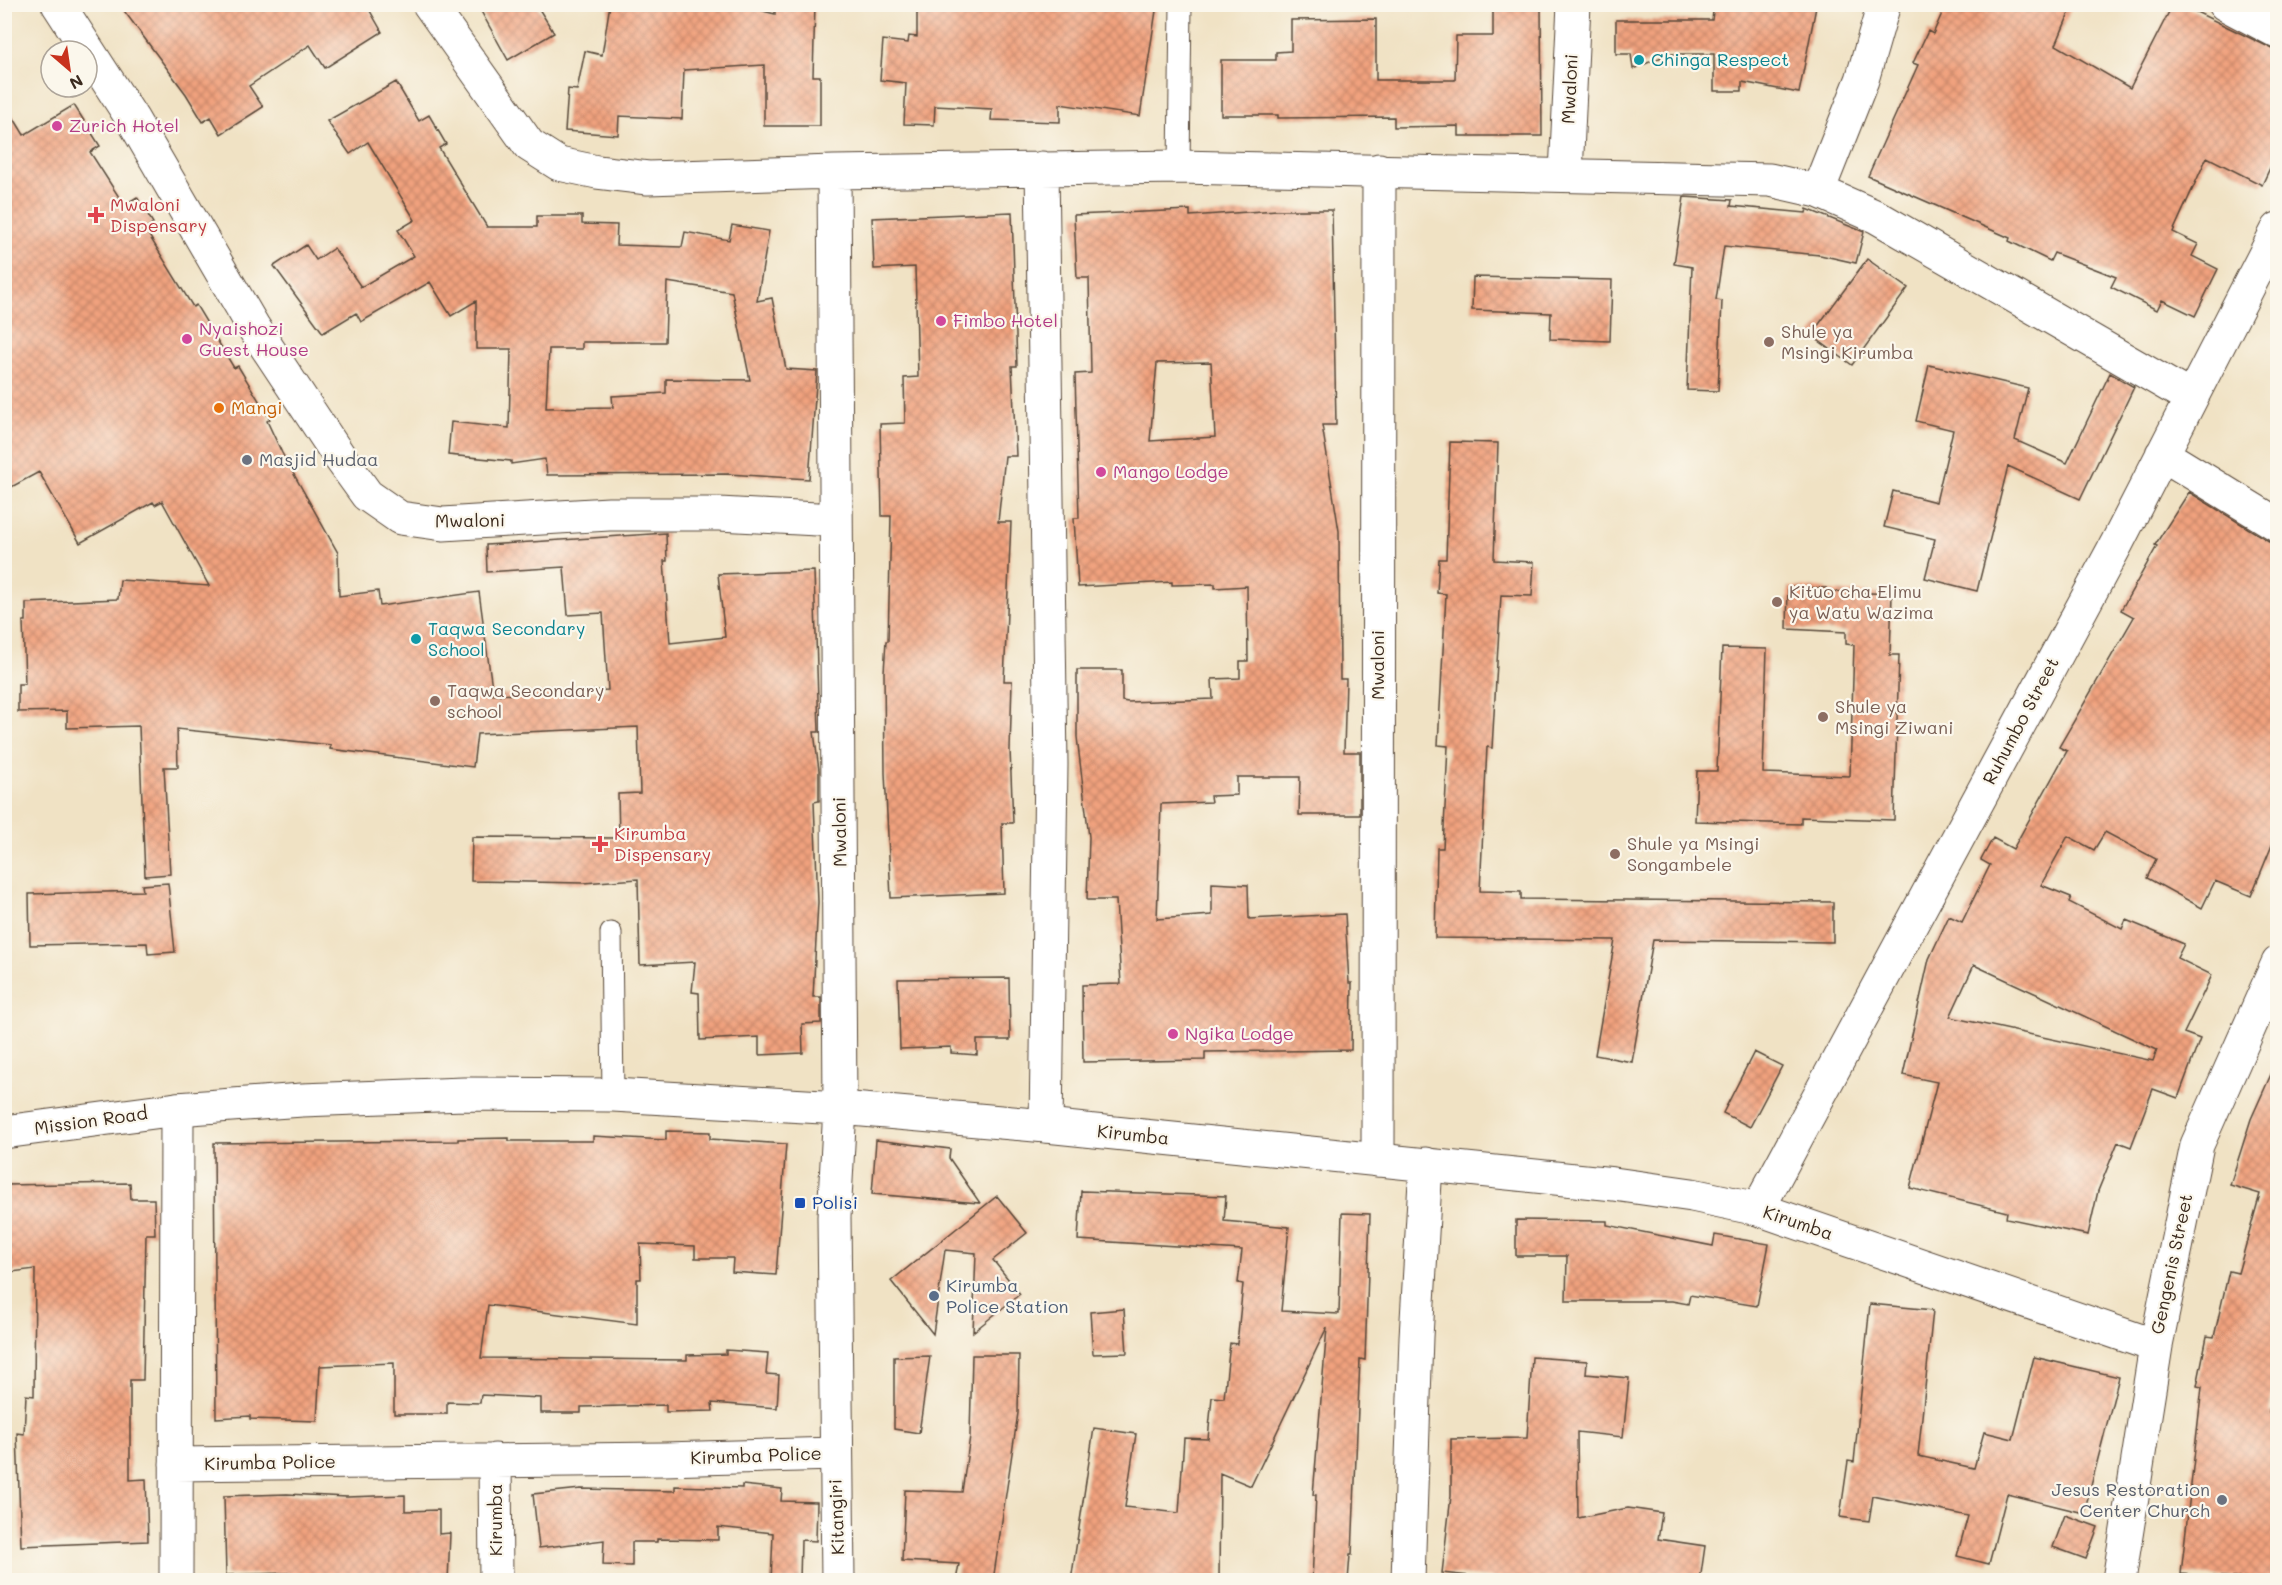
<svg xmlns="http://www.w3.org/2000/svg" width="2282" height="1585" font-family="Mali,sans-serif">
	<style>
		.building { fill: url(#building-cross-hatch); fill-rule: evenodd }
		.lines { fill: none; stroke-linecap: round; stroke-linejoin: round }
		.lane-casing { stroke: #564637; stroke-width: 23 }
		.street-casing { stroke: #564637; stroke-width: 35 }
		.secondary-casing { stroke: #564637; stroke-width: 35 }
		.lane { stroke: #fff; stroke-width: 21 }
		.street { stroke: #fff; stroke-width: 33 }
		.secondary { stroke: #fff; stroke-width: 33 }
		.culture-dot { fill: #0f9aa8; stroke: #fbf7ec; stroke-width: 2 }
		.hotel-dot { fill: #d1479c; stroke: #fbf7ec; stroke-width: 2 }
		.health-dot { fill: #e0444e; stroke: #fbf7ec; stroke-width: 2 }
		.education-dot { fill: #8d6e63; stroke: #fbf7ec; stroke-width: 2 }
		.food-dot { fill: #e8710a; stroke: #fbf7ec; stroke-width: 2 }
		.worship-dot { fill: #6b7280; stroke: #fbf7ec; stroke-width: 2 }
		.transit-dot { fill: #1a4fb4; stroke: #fbf7ec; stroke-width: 2 }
		.service-dot { fill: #5c6f8a; stroke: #fbf7ec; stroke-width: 2 }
		.labels { text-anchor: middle; stroke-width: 4.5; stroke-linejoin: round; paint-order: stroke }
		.culture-label { font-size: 18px; fill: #0d838f; stroke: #fbf7ec; text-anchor: start }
		.street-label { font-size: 18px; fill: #3b2a1e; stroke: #fbf7ec }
		.hotel-label { font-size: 18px; fill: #b23c85; stroke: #fbf7ec; text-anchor: start }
		.health-label { font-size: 18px; fill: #be3a42; stroke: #fbf7ec; text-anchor: start }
		.education-label { font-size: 18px; fill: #785e54; stroke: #fbf7ec; text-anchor: start }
		.food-label { font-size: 18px; fill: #c56008; stroke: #fbf7ec; text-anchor: start }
		.worship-label { font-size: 18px; fill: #5b616d; stroke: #fbf7ec; text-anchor: start }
		.transit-label { font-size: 18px; fill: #164399; stroke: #fbf7ec; text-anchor: start }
		.service-label { font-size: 18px; fill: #4e5e75; stroke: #fbf7ec; text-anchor: start }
	</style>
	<defs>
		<pattern id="building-cross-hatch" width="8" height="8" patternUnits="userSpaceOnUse" patternTransform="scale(1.5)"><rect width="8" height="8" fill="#f1a27e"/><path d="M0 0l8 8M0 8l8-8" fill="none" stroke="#c48467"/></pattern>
	</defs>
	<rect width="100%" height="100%" fill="#fbf7ec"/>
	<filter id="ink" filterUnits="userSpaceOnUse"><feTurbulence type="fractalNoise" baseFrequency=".0167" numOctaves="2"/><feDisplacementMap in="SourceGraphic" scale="12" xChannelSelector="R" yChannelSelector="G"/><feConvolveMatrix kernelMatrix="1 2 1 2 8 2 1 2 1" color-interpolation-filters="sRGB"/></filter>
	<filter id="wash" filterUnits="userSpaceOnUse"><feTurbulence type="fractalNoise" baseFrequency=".008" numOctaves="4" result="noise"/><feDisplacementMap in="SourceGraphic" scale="24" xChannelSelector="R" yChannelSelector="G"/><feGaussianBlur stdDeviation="1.35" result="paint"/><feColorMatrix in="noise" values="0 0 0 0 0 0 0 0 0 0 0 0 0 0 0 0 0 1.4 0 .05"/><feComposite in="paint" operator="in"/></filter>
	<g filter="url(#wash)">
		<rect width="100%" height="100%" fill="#f0e2c4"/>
		<g id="blocks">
			<path class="building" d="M 119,4 L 366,4 L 382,32 L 325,68 L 310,45 L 249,86 L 263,107 L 221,134 L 211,117 L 203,122 L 186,94 Z
				M 477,4 L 536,4 L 554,33 L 508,60 Z
				M 610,4 L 736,4 L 775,14 L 775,4 L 815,4 L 813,76 L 820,76 L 820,126 L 764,126 L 764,65 L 684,70 L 682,119 L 619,116 L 618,135 L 565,131 L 568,89 L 577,90 L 585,51 L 602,55 Z
				M 917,4 L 1157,4 L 1140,116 L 1060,104 L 1060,122 L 991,120 L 992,109 L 935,106 L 934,125 L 904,124 L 906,83 L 880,80 L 883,40 L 908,43 L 909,36 L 917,37 Z
				M 1493,4 L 1541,4 L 1542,136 L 1459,136 L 1459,126 L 1394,127 L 1394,117 L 1278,118 L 1278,115 L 1221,115 L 1221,60 L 1276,60 L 1276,52 L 1291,51 L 1291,20 L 1376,19 L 1376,80 L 1455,80 L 1456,36 L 1493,36 Z
				M 1714,4 L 1801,4 L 1816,7 L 1799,93 L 1742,82 L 1742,91 L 1714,91 L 1714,54 L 1669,54 L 1633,69 L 1631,54 L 1616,54 L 1616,20 L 1712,20 Z
				M 1946,4 L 2073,4 L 2056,45 L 2130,88 L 2173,4 L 2180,4 L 2277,51 L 2277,153 L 2262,185 L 2207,157 L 2173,232 L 2198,244 L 2192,256 L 2218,269 L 2195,316 L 2162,300 L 2157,310 L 2111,287 L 2116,277 L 2054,253 L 2050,261 L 2009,241 L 2010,238 L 1868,176 L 1918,65 L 1913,63 L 1928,31 L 1933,34 Z
				M 396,82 L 419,121 L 429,115 L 446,144 L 439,148 L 487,227 L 537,227 L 537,216 L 582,216 L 582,224 L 617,225 L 616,245 L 682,247 L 685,232 L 729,240 L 732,225 L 769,231 L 757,301 L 772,298 L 786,369 L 817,371 L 809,479 L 728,474 L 547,475 L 545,459 L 511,464 L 511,461 L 448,455 L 451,422 L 509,428 L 511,349 L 476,349 L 476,301 L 451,316 L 430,282 L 361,322 L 356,313 L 323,333 L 274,266 L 306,245 L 316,260 L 334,248 L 361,287 L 414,256 L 398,230 L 415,220 L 368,142 L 350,154 L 327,121 ZM 667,282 L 732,292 L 750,380 L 666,379 L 666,393 L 612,396 L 613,407 L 546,408 L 549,349 L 582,349 L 582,342 L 665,342 Z
				M 4,102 L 24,135 L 74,105 L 100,146 L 90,152 L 124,205 L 137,197 L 153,223 L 145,229 L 193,307 L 196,305 L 234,368 L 238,366 L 270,419 L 267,421 L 282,453 L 338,553 L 339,596 L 378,591 L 380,606 L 479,592 L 493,695 L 608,690 L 603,613 L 568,615 L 564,567 L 487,572 L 486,545 L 666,533 L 667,561 L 664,561 L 670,643 L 725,637 L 718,574 L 814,571 L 819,732 L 814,732 L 819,770 L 819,801 L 814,802 L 818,902 L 813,997 L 821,997 L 821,1023 L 802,1024 L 803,1053 L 759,1055 L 759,1037 L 700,1040 L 699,993 L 692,992 L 695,962 L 640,965 L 638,879 L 583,883 L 471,881 L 472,837 L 619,838 L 618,794 L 640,793 L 638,727 L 477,734 L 473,767 L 330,749 L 331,745 L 177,729 L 178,767 L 164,767 L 170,874 L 145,876 L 139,726 L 67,728 L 67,711 L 18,712 L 18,684 L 25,684 L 23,621 L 26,621 L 26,603 L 118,599 L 120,580 L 209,586 L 162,501 L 155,505 L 153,502 L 80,543 L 39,472 L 4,491 Z
				M 1684,197 L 1732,200 L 1731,206 L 1806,213 L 1807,209 L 1864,232 L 1856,263 L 1820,255 L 1724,246 L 1716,300 L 1722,301 L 1718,391 L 1687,390 L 1692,267 L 1674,264 Z
				M 1190,210 L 1190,216 L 1277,210 L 1332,210 L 1336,425 L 1322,425 L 1339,531 L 1340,679 L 1346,679 L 1344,752 L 1360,752 L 1360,815 L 1299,815 L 1300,777 L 1237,777 L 1237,795 L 1210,796 L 1211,802 L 1161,804 L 1157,919 L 1212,915 L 1212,883 L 1248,885 L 1249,919 L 1345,914 L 1349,983 L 1352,983 L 1351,1050 L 1205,1052 L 1205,1060 L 1083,1062 L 1082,985 L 1121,984 L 1116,900 L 1087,900 L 1089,837 L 1077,737 L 1077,670 L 1122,670 L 1122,701 L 1128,702 L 1213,699 L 1212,679 L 1240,678 L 1240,661 L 1248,661 L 1247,586 L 1215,588 L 1215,584 L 1172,585 L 1172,582 L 1078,587 L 1074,518 L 1079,518 L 1075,374 L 1091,373 L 1089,278 L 1077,278 L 1074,215 ZM 1211,362 L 1215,437 L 1150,441 L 1157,363 Z
				M 1012,212 L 1017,366 L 1012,366 L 1016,456 L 1005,456 L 998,522 L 1011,522 L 1004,681 L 1012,681 L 1010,750 L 1013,823 L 1002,823 L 1004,893 L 891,898 L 885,773 L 884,672 L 886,641 L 888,641 L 891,516 L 882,516 L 880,424 L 905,423 L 904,378 L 918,377 L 915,267 L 874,269 L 872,218 Z
				M 1867,259 L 1908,288 L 1852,365 L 1811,335 Z
				M 1473,277 L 1612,280 L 1610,341 L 1550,339 L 1551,313 L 1472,310 Z
				M 1929,365 L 2028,388 L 2015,440 L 2067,463 L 2110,373 L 2134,387 L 2080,499 L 2008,466 L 1977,591 L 1925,578 L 1935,539 L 1884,527 L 1893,491 L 1936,502 L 1953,430 L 1916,421 Z
				M 1450,442 L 1498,443 L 1494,560 L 1534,562 L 1532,596 L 1501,595 L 1492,748 L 1487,747 L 1480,891 L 1521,892 L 1521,899 L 1833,902 L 1833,942 L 1653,940 L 1632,1062 L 1595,1055 L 1615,940 L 1435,938 L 1437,848 L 1443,848 L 1448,746 L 1438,745 L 1446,594 L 1437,593 L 1439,559 L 1446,559 Z
				M 2189,492 L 2277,546 L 2277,833 L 2251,896 L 2215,881 L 2202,908 L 2147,878 L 2156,859 L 2105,832 L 2094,850 L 2068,836 L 2041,885 L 2071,897 L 2069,902 L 2122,929 L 2126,920 L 2184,944 L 2177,958 L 2212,975 L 2184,1033 L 2200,1039 L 2178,1098 L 2153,1089 L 2131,1147 L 2118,1142 L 2098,1191 L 2088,1235 L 2006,1218 L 2007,1212 L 1910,1188 L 1937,1082 L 1903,1075 L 1929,959 L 1949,916 L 1962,922 L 1990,865 L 1981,860 L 1993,838 L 2013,849 L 2067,751 L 2059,747 L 2134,617 L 2121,610 L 2157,546 L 2155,545 ZM 1974,965 L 2157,1050 L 2153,1061 L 1950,1017 Z
				M 1788,587 L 1826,588 L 1826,591 L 1892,594 L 1890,655 L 1899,655 L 1894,820 L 1801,817 L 1801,824 L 1695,821 L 1697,771 L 1717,771 L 1722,648 L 1767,649 L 1763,773 L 1850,776 L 1854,645 L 1846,644 L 1846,632 L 1787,629 Z
				M 168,883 L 175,952 L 148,954 L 147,943 L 30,945 L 29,894 L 143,891 L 142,885 Z
				M 1009,978 L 1010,1040 L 977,1040 L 977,1055 L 951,1053 L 951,1047 L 900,1049 L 898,979 Z
				M 1754,1052 L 1782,1066 L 1750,1127 L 1723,1113 Z
				M 2277,1061 L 2277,1370 L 2269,1412 L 2277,1413 L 2277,1581 L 2181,1574 L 2202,1387 L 2197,1386 L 2207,1336 L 2214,1337 L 2229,1271 L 2238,1273 L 2260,1194 L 2230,1185 L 2251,1119 Z
				M 666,1131 L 710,1132 L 710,1139 L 786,1144 L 776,1275 L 732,1272 L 733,1258 L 695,1258 L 695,1246 L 640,1244 L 641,1279 L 637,1279 L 637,1324 L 488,1305 L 481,1358 L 687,1360 L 687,1355 L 726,1354 L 726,1350 L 768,1353 L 766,1374 L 779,1375 L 777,1408 L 712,1403 L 713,1411 L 666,1412 L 666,1405 L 581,1407 L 581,1413 L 541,1413 L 541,1398 L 481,1395 L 480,1403 L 447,1402 L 447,1414 L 394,1414 L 394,1363 L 320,1366 L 317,1421 L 250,1419 L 250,1416 L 216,1418 L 214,1143 L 458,1141 L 458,1139 L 509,1138 L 509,1141 L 593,1141 L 593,1136 L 666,1140 Z
				M 876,1140 L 950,1149 L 949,1158 L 980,1203 L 872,1194 Z
				M 130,1183 L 131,1199 L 154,1199 L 155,1234 L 146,1234 L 143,1380 L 130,1380 L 130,1480 L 146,1479 L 148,1541 L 21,1546 L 17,1433 L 24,1434 L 26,1395 L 34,1396 L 35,1269 L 4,1273 L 4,1185 Z
				M 1081,1191 L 1226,1196 L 1224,1221 L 1289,1227 L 1281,1311 L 1339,1314 L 1342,1213 L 1370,1214 L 1365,1360 L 1360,1359 L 1352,1555 L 1350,1555 L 1348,1581 L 1312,1581 L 1316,1495 L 1313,1495 L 1327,1327 L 1251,1486 L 1220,1473 L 1219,1581 L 1071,1581 L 1094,1428 L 1136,1434 L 1125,1507 L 1179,1513 L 1184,1438 L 1208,1439 L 1212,1397 L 1224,1398 L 1230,1343 L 1237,1344 L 1243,1284 L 1238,1283 L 1242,1250 L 1078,1240 Z
				M 997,1196 L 1027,1233 L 993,1260 L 1020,1294 L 973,1332 L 976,1253 L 945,1250 L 933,1334 L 891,1281 Z
				M 1516,1220 L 1607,1221 L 1607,1225 L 1713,1246 L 1715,1235 L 1769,1244 L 1757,1306 L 1690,1295 L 1688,1304 L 1672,1301 L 1566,1301 L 1567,1256 L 1516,1256 Z
				M 1870,1304 L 1933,1310 L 1918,1456 L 1974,1468 L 1984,1432 L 2013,1439 L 2034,1357 L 2119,1377 L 2084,1513 L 2007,1494 L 1989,1564 L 1957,1556 L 1968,1516 L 1873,1496 L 1869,1521 L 1840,1517 L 1848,1461 L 1854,1462 Z
				M 1124,1309 L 1127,1353 L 1093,1354 L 1090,1312 Z
				M 972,1355 L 1019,1355 L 1018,1413 L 993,1581 L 956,1581 L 959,1564 L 902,1561 L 905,1490 L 962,1492 L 970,1436 Z
				M 930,1356 L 919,1433 L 894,1429 L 894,1357 Z
				M 1532,1357 L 1587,1361 L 1586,1374 L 1629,1378 L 1623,1437 L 1577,1432 L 1578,1518 L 1628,1508 L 1662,1513 L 1658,1539 L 1705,1546 L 1700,1581 L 1516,1581 L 1442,1573 L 1451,1496 L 1451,1439 L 1527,1438 Z
				M 742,1485 L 782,1489 L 781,1501 L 817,1502 L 816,1541 L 801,1540 L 800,1581 L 771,1581 L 773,1533 L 718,1527 L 718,1540 L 657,1539 L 657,1542 L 632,1542 L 632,1566 L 603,1565 L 604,1540 L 539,1548 L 533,1494 L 581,1489 L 675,1491 L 675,1486 L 742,1488 Z
				M 287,1494 L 347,1497 L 405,1495 L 405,1511 L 439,1510 L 439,1534 L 450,1533 L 448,1581 L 288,1581 L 288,1573 L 226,1575 L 224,1496 Z
				M 2065,1515 L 2098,1527 L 2086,1559 L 2053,1547 Z"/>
		</g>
	</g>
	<g filter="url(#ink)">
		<use href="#blocks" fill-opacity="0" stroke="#564637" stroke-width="1.5"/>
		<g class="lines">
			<g class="lane-casing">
				<path id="lane" d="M 1179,167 L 1181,4
					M 611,933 L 613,1095"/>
			</g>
			<g class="street-casing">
				<path id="street" d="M 58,4 L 133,120 L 254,328 L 341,459 L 367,495 L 400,518 L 443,524 L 609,514 L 719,514 L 836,520
					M 429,4 L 529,145 L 559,164 L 597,172 L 648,178 L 834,172 L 1179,167 L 1770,180 L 1818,191 L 1877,217 L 2191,398
					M 2225,4 L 2278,32
					M 1042,168 L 1051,764 L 1046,1126
					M 834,172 L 840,1108
					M 1566,174 L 1574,4
					M 1818,191 L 1862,80 L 1884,4
					M 2162,454 L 2278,525
					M 1378,1160 L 1379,170
					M 1758,1209 L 2117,543 L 2278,229
					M 495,1460 L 496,1580
					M 176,1464 L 665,1459 L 835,1454
					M 176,1580 L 177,1109
					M 1408,1580 L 1416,1337 L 1426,1164"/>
			</g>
			<g class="secondary-casing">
				<path id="secondary" d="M 4,1132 L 177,1109 L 302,1100 L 464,1094 L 613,1095 L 840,1108 L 1046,1126 L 1614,1184 L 1692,1195 L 1758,1209 L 2156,1346
					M 838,1580 L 834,1217 L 840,1108
					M 2119,1580 L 2156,1346 L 2197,1145 L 2278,963"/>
			</g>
			<use href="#lane" class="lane"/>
			<use href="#street" class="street"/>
			<use href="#secondary" class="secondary"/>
		</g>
	</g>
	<g class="culture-dot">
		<circle cx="1639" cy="60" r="6"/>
		<circle cx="416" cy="639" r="6"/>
	</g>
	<g class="hotel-dot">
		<circle cx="57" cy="126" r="6"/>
		<circle cx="941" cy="321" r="6"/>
		<circle cx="187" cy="339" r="6"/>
		<circle cx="1101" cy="472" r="6"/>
		<circle cx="1173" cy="1034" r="6"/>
	</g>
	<g class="health-dot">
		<path d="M93 206h6v6h6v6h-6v6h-6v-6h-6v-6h6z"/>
		<path d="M597 835h6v6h6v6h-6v6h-6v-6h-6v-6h6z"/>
	</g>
	<g class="education-dot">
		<circle cx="1769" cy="342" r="6"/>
		<circle cx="1777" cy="602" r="6"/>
		<circle cx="435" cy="701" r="6"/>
		<circle cx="1823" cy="717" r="6"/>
		<circle cx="1615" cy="854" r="6"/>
	</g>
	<circle class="food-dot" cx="219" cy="408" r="6"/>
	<g class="worship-dot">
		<circle cx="247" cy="460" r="6"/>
		<circle cx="2222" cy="1500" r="6"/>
	</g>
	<rect class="transit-dot" x="794" y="1197" width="12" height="12" rx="3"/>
	<circle class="service-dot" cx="934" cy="1296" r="6"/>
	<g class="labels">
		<g class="culture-label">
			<text x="1651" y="66">Chinga Respect</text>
			<text x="428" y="635">Taqwa Secondary<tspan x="428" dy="21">School</tspan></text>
		</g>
		<g class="street-label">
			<text transform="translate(1570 89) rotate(-87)" y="6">Mwaloni</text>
			<text transform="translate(470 521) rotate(-1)" y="6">Mwaloni</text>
			<text transform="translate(1378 665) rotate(-90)" y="6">Mwaloni</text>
			<text transform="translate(2021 721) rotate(-62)" y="6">Ruhumbo Street</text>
			<text transform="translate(840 832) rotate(-91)" y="6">Mwaloni</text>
			<text transform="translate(91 1121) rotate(-8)" y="6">Mission Road</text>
			<text transform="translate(1133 1135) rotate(6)" y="6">Kirumba</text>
			<text transform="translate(1798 1223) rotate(19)" y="6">Kirumba</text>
			<text transform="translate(2172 1264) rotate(-78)" y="6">Gengenis Street</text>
			<text transform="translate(756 1456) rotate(-2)" y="6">Kirumba Police</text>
			<text transform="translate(270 1463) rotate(-1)" y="6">Kirumba Police</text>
			<text transform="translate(837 1517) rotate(-92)" y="6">Kitangiri</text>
			<text transform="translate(496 1520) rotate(-90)" y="6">Kirumba</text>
		</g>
		<g class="hotel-label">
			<text x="69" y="132">Zurich Hotel</text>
			<text x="953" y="327">Fimbo Hotel</text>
			<text x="199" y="335">Nyaishozi<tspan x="199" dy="21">Guest House</tspan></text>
			<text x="1113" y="478">Mango Lodge</text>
			<text x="1185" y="1040">Ngika Lodge</text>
		</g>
		<g class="health-label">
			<text x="110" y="211">Mwaloni<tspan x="110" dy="21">Dispensary</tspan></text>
			<text x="614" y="840">Kirumba<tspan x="614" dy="21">Dispensary</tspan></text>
		</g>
		<g class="education-label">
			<text x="1781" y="338">Shule ya<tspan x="1781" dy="21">Msingi Kirumba</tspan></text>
			<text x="1789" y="598">Kituo cha Elimu<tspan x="1789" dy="21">ya Watu Wazima</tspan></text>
			<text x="447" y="697">Taqwa Secondary<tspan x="447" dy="21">school</tspan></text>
			<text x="1835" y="713">Shule ya<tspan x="1835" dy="21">Msingi Ziwani</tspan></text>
			<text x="1627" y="850">Shule ya Msingi<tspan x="1627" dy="21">Songambele</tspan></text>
		</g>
		<g class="food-label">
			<text x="231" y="414">Mangi</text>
		</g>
		<g class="worship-label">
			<text x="259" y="466">Masjid Hudaa</text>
			<text x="2210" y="1496" text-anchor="end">Jesus Restoration<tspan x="2210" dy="21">Center Church</tspan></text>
		</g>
		<g class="transit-label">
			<text x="812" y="1209">Polisi</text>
		</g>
		<g class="service-label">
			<text x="946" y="1292">Kirumba<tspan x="946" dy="21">Police Station</tspan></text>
		</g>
	</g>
	<rect width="2282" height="1585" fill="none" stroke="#fbf7ec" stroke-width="24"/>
	<g transform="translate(69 69) rotate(151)"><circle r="28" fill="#fbf7ec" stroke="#aea59a" stroke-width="1.5"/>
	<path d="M0-4.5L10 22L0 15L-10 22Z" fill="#c8321e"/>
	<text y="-9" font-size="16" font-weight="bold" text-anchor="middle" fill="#3b2a1e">N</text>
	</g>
</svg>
